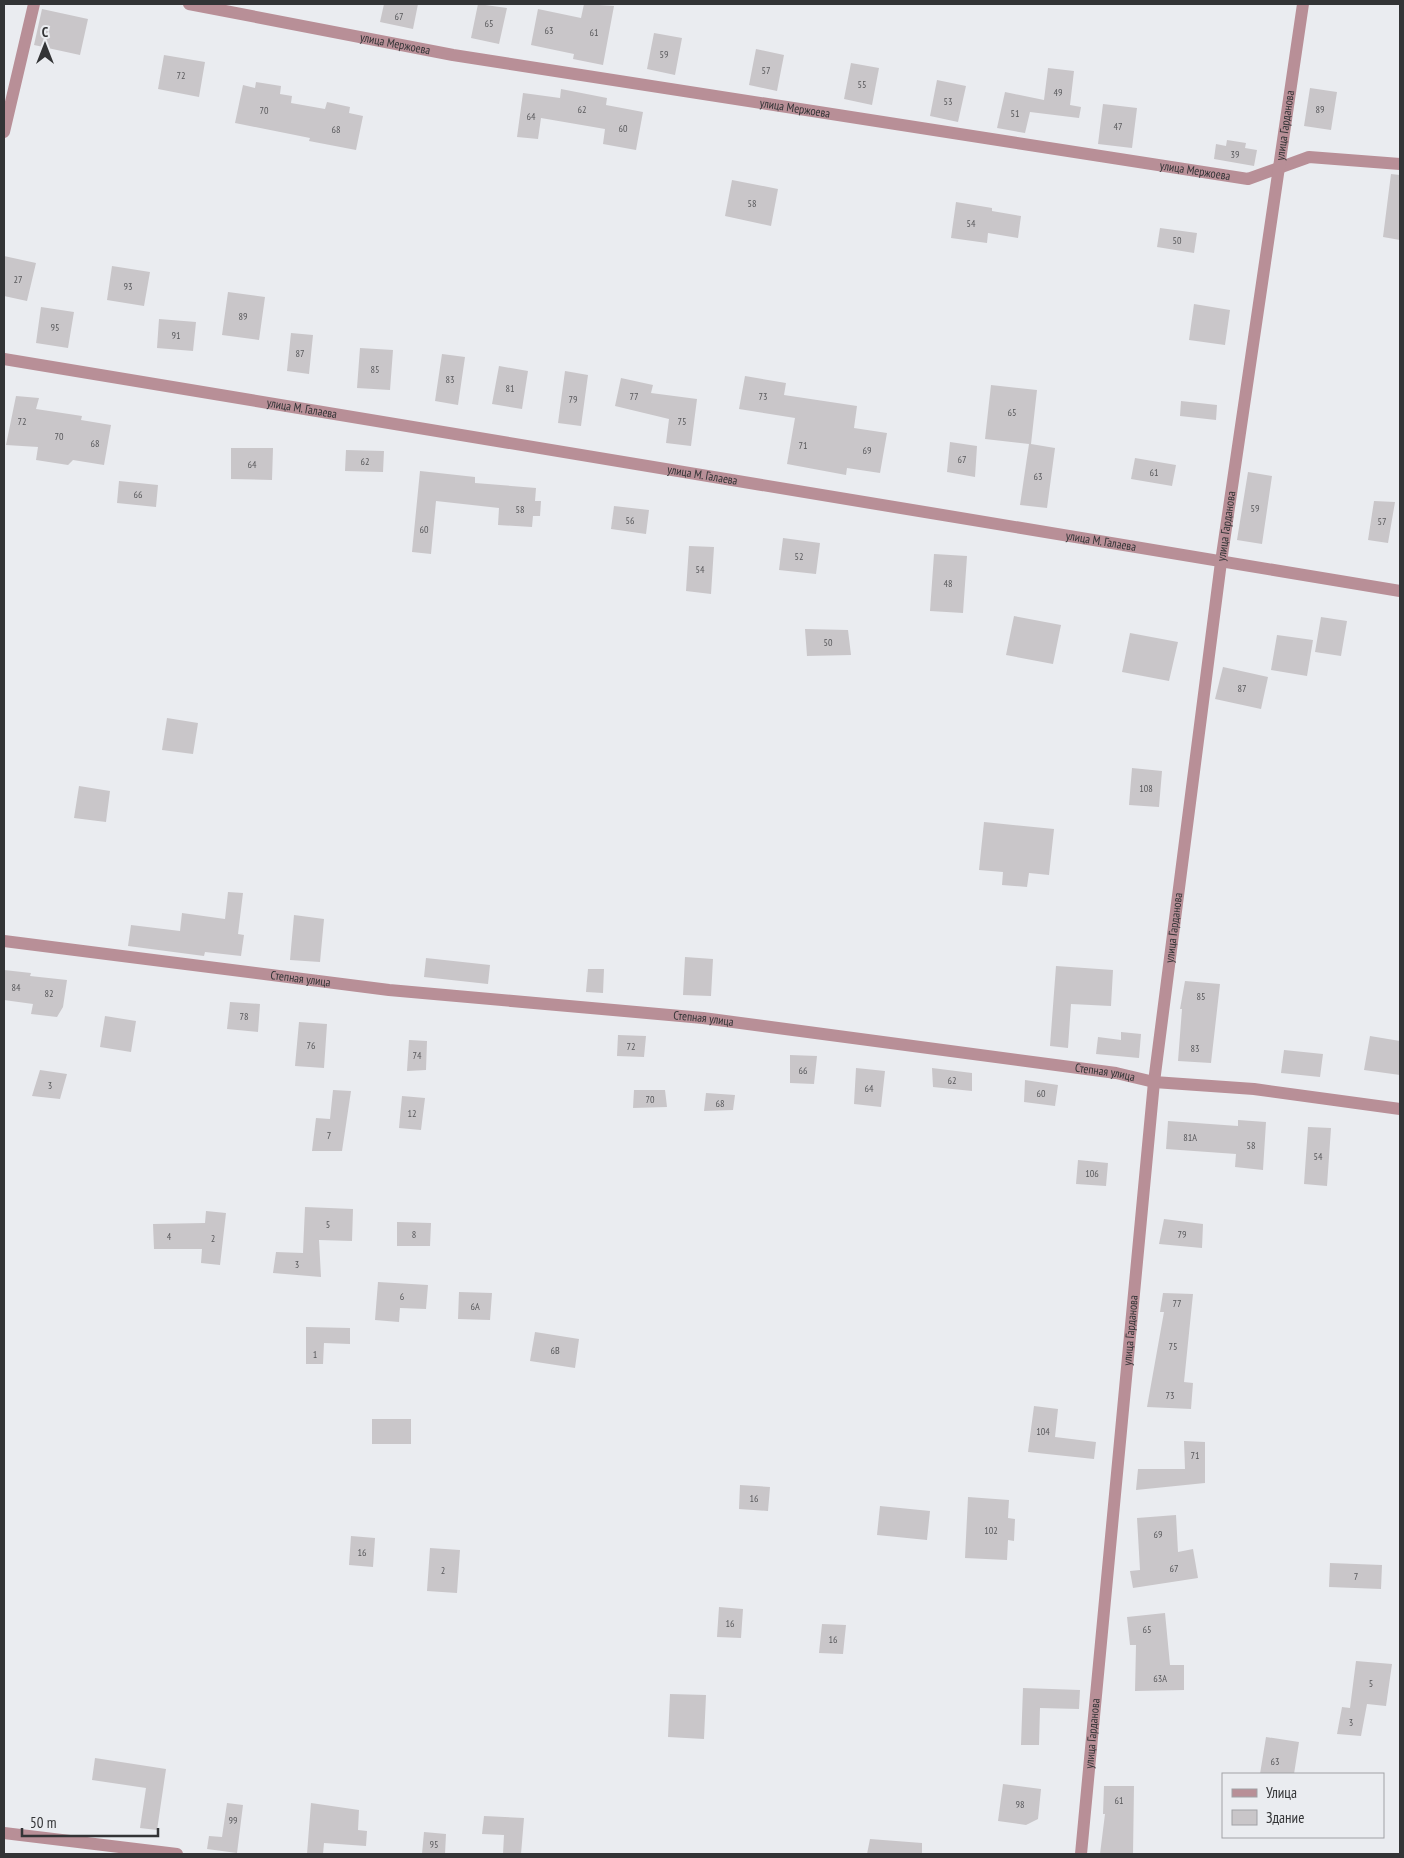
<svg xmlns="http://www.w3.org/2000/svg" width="1404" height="1858" font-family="'PT Sans Narrow',sans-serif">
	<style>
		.building { fill: #c9c6c9 }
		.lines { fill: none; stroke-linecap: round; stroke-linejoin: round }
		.minor { stroke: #b88f97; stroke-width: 12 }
		.labels { text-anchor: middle; stroke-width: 5; stroke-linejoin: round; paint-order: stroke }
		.number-label { font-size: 10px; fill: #58585b }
		.street-label { font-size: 12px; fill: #333436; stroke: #eaecf0 }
	</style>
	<rect width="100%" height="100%" fill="#eaecf0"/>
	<path class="building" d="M 384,4 L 418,4 L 413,29 L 380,22 Z
		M 478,4 L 507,8 L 499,44 L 471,38 Z
		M 584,4 L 614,6 L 603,65 L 573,59 L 574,54 L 531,45 L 538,9 L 581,18 Z
		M 42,9 L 88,19 L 80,55 L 34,45 Z
		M 654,33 L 682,38 L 675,75 L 647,69 Z
		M 756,49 L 784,55 L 777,91 L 749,85 Z
		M 164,55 L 205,62 L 199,97 L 158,89 Z
		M 851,63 L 879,68 L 872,105 L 844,99 Z
		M 1048,68 L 1074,71 L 1070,105 L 1081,107 L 1079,118 L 1030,112 L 1025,133 L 997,128 L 1005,92 L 1044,100 Z
		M 937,80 L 966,86 L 958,122 L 930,116 Z
		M 256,82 L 281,86 L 280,94 L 292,96 L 291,103 L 325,109 L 327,102 L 350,107 L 349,113 L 363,116 L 356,150 L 309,141 L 310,138 L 235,123 L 243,85 L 255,88 Z
		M 1310,88 L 1337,92 L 1331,130 L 1304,126 Z
		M 561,89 L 607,98 L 606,105 L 643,112 L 636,150 L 603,144 L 605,129 L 541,118 L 538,139 L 517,137 L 523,93 L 560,98 Z
		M 1103,104 L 1137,108 L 1132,148 L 1098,144 Z
		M 1227,140 L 1246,143 L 1245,148 L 1257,150 L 1254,166 L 1214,159 L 1216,144 L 1226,146 Z
		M 1391,174 L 1400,175 L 1400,240 L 1383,237 Z
		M 732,180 L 778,189 L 771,226 L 725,216 Z
		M 956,202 L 992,208 L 992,211 L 1021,216 L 1018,238 L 988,233 L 987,243 L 951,238 Z
		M 1160,228 L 1197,233 L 1194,253 L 1157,247 Z
		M 4,256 L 36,263 L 27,301 L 4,296 Z
		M 112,266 L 150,272 L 144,306 L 107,300 Z
		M 228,292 L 265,297 L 259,340 L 222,335 Z
		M 1194,304 L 1230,310 L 1225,345 L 1189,340 Z
		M 41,307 L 74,312 L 68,348 L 36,343 Z
		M 159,319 L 196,322 L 193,351 L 157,348 Z
		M 291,333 L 313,335 L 309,374 L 287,371 Z
		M 360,348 L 393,350 L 390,390 L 357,388 Z
		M 442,354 L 465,357 L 458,405 L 435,401 Z
		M 499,366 L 528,371 L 522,409 L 492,404 Z
		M 565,371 L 588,375 L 581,426 L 558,423 Z
		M 745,376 L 786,383 L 784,395 L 857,406 L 854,428 L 887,433 L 880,473 L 847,468 L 846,475 L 787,464 L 795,418 L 739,409 Z
		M 621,378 L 653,385 L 651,393 L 697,399 L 691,446 L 666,443 L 669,419 L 615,406 Z
		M 991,385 L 1037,390 L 1031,444 L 1055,448 L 1047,508 L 1020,505 L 1029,444 L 985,439 Z
		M 16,396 L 39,398 L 36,409 L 82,416 L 81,420 L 111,425 L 104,465 L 73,460 L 68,465 L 36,460 L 38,447 L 6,445 Z
		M 1181,401 L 1217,405 L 1216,420 L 1180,416 Z
		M 950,442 L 977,446 L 975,477 L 947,472 Z
		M 231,448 L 273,448 L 272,480 L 231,479 Z
		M 346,450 L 384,451 L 383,472 L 345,471 Z
		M 1135,458 L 1176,465 L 1172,486 L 1131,479 Z
		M 420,471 L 475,477 L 475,483 L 536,488 L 535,501 L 541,501 L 540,516 L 533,516 L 532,527 L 498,525 L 499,508 L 436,501 L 431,554 L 412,552 Z
		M 1248,472 L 1272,476 L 1262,544 L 1237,540 Z
		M 119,481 L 158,485 L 156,507 L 117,503 Z
		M 1374,501 L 1395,502 L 1388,543 L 1368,540 Z
		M 614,506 L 649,510 L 646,534 L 611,529 Z
		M 783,538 L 820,543 L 816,574 L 779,570 Z
		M 689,546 L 714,547 L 711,594 L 686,591 Z
		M 934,554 L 967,556 L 963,613 L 930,611 Z
		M 1014,616 L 1061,625 L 1053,664 L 1006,655 Z
		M 1321,617 L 1347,621 L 1341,656 L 1315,652 Z
		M 805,629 L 848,630 L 851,655 L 807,656 Z
		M 1130,633 L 1178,642 L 1169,681 L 1122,672 Z
		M 1277,635 L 1313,640 L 1307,676 L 1271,670 Z
		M 1223,667 L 1268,677 L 1261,709 L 1215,699 Z
		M 167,718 L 198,723 L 193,754 L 162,750 Z
		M 1132,768 L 1162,771 L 1159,807 L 1129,805 Z
		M 79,786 L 110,791 L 106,822 L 74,818 Z
		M 984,822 L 1054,829 L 1049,875 L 1029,873 L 1027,887 L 1002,885 L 1003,872 L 979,870 Z
		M 228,892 L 243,893 L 238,934 L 244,935 L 241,956 L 205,952 L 204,956 L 128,946 L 131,925 L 180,931 L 182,913 L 225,919 Z
		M 294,915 L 324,919 L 320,962 L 290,960 Z
		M 685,957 L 713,959 L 711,996 L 683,995 Z
		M 426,958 L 490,965 L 488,984 L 424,977 Z
		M 1056,966 L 1113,970 L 1111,1006 L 1071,1004 L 1068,1048 L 1050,1046 Z
		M 588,969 L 604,969 L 603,993 L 586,992 Z
		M 4,970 L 31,973 L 30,976 L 67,980 L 63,1007 L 57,1017 L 31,1014 L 33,1004 L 4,1000 Z
		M 1185,981 L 1220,984 L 1211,1063 L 1178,1061 L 1182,1009 L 1180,1009 Z
		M 230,1002 L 260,1004 L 258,1032 L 227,1029 Z
		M 105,1016 L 136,1021 L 131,1052 L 100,1047 Z
		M 299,1022 L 327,1024 L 324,1068 L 295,1066 Z
		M 1121,1032 L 1141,1034 L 1139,1058 L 1096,1054 L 1098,1037 L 1121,1040 Z
		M 618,1035 L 646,1036 L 644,1057 L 617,1056 Z
		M 1370,1036 L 1400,1041 L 1400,1075 L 1364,1070 Z
		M 409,1040 L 427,1041 L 426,1070 L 407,1071 Z
		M 1284,1050 L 1323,1054 L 1320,1077 L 1281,1073 Z
		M 790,1055 L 817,1056 L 814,1084 L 790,1083 Z
		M 856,1068 L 885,1071 L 881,1107 L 854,1104 Z
		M 932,1068 L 972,1073 L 972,1091 L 933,1087 Z
		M 40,1070 L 67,1074 L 60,1099 L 32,1096 Z
		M 1025,1080 L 1058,1085 L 1055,1106 L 1024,1102 Z
		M 333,1090 L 351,1091 L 342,1151 L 312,1151 L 316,1118 L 330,1119 Z
		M 634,1090 L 665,1090 L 667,1107 L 633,1108 Z
		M 706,1093 L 735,1095 L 733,1110 L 704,1111 Z
		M 402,1096 L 425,1098 L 421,1130 L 399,1128 Z
		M 1238,1120 L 1266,1122 L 1263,1170 L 1235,1167 L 1236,1154 L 1166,1149 L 1168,1121 L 1238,1126 Z
		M 1308,1127 L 1331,1128 L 1327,1186 L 1304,1184 Z
		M 1078,1160 L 1108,1163 L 1106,1186 L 1076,1184 Z
		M 305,1207 L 353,1209 L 352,1241 L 319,1240 L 321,1277 L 273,1273 L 276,1252 L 303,1253 Z
		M 206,1211 L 226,1213 L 220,1265 L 201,1263 L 202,1249 L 154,1249 L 153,1224 L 205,1223 Z
		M 1164,1219 L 1203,1224 L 1202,1248 L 1159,1244 Z
		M 397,1222 L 431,1223 L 430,1246 L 397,1246 Z
		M 378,1282 L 428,1285 L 426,1309 L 400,1308 L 399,1322 L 375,1320 Z
		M 459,1292 L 492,1293 L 490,1320 L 458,1319 Z
		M 1163,1293 L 1193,1294 L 1184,1382 L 1193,1383 L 1191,1409 L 1147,1407 L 1164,1312 L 1160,1312 Z
		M 306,1327 L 350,1328 L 350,1344 L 324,1343 L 323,1364 L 306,1364 Z
		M 535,1332 L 579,1339 L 575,1368 L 530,1361 Z
		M 1034,1406 L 1058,1409 L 1055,1437 L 1096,1442 L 1094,1459 L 1028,1452 Z
		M 372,1419 L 411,1419 L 411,1444 L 372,1444 Z
		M 1184,1441 L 1205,1442 L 1205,1483 L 1136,1490 L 1138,1469 L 1185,1469 Z
		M 740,1485 L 770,1487 L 768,1511 L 739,1509 Z
		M 968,1497 L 1009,1500 L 1008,1518 L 1015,1519 L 1014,1541 L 1008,1540 L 1007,1560 L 965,1558 Z
		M 880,1506 L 930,1511 L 927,1540 L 877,1535 Z
		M 1176,1515 L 1178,1552 L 1193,1549 L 1198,1578 L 1133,1588 L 1130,1571 L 1140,1570 L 1137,1518 Z
		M 351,1536 L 375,1538 L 373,1567 L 349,1565 Z
		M 430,1548 L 460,1550 L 457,1593 L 427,1591 Z
		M 1330,1563 L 1382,1565 L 1381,1589 L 1329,1587 Z
		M 719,1607 L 743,1609 L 741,1638 L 717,1637 Z
		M 1165,1613 L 1170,1665 L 1184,1665 L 1184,1690 L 1135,1691 L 1136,1645 L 1130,1645 L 1127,1617 Z
		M 822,1624 L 846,1625 L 843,1654 L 819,1653 Z
		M 1356,1661 L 1392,1664 L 1386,1706 L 1367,1704 L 1361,1736 L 1337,1734 L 1342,1707 L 1350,1708 Z
		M 1023,1688 L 1080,1690 L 1079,1709 L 1040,1708 L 1039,1745 L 1021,1745 Z
		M 670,1694 L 706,1695 L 704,1739 L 668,1737 Z
		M 1266,1737 L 1299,1742 L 1294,1774 L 1260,1774 Z
		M 95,1758 L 166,1769 L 157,1830 L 140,1828 L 146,1788 L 92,1780 Z
		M 1003,1784 L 1041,1789 L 1038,1819 L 1026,1825 L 998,1821 Z
		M 1104,1786 L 1134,1786 L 1133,1854 L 1100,1854 L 1105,1814 L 1103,1814 Z
		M 227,1803 L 243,1805 L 237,1853 L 207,1849 L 209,1836 L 222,1837 Z
		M 311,1803 L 359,1810 L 358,1830 L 367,1831 L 366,1846 L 324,1843 L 323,1854 L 307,1854 Z
		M 484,1816 L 524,1818 L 521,1854 L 503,1854 L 504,1835 L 482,1834 Z
		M 424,1832 L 446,1834 L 445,1854 L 422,1854 Z
		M 870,1839 L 922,1843 L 922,1854 L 867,1854 Z"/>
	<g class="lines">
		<g class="minor">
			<path id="s1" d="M 189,4 L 453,55 L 1248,179 L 1309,157 L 1400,164"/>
			<path d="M 4,132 L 34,4"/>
			<path id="s2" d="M 4,359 L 1400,591"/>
			<path id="s3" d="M 4,941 L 389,990 L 703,1018 L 1116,1073 L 1154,1082 L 1254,1089 L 1400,1109"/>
			<path d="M 4,1833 L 177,1854"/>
			<path id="s4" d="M 1081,1854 L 1154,1082 L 1221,562 L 1303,4"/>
		</g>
	</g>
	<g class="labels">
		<g class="number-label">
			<text x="399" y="20">67</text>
			<text x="489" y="27">65</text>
			<text x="549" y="34">63</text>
			<text x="594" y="36">61</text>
			<text x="664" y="58">59</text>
			<text x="766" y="74">57</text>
			<text x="181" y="79">72</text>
			<text x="862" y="88">55</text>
			<text x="1058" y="96">49</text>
			<text x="948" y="105">53</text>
			<text x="582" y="113">62</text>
			<text x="1320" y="113">89</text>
			<text x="264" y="114">70</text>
			<text x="1015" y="117">51</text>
			<text x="531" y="120">64</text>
			<text x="1118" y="130">47</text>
			<text x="623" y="132">60</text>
			<text x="336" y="133">68</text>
			<text x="1235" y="158">39</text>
			<text x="752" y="207">58</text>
			<text x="971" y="227">54</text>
			<text x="1177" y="244">50</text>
			<text x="18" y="283">27</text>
			<text x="128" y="290">93</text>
			<text x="243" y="320">89</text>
			<text x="55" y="331">95</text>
			<text x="176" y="339">91</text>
			<text x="300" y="357">87</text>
			<text x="375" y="373">85</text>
			<text x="450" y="383">83</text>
			<text x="510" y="392">81</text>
			<text x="634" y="400">77</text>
			<text x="763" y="400">73</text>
			<text x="573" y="403">79</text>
			<text x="1012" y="416">65</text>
			<text x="22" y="425">72</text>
			<text x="682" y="425">75</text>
			<text x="59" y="440">70</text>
			<text x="95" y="447">68</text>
			<text x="803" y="449">71</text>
			<text x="867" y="454">69</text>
			<text x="962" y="463">67</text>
			<text x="365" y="465">62</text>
			<text x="252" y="468">64</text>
			<text x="1154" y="476">61</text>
			<text x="1038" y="480">63</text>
			<text x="138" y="498">66</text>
			<text x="1255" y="512">59</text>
			<text x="520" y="513">58</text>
			<text x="630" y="524">56</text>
			<text x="1382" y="525">57</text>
			<text x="424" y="533">60</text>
			<text x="799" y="560">52</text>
			<text x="700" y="573">54</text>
			<text x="948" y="587">48</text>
			<text x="828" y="646">50</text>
			<text x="1242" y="692">87</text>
			<text x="1146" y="792">108</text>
			<text x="16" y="991">84</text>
			<text x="49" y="997">82</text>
			<text x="1201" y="1000">85</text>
			<text x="244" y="1020">78</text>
			<text x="311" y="1049">76</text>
			<text x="631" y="1050">72</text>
			<text x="1195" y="1052">83</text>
			<text x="417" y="1059">74</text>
			<text x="803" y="1074">66</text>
			<text x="952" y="1084">62</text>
			<text x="50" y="1089">3</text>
			<text x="869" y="1092">64</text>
			<text x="1041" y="1097">60</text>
			<text x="650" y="1103">70</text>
			<text x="720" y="1107">68</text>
			<text x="412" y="1117">12</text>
			<text x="329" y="1139">7</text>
			<text x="1190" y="1141">81А</text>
			<text x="1251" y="1149">58</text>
			<text x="1318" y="1160">54</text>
			<text x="1092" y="1177">106</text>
			<text x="328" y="1228">5</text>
			<text x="414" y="1238">8</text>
			<text x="1182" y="1238">79</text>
			<text x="169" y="1240">4</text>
			<text x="213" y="1242">2</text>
			<text x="297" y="1268">3</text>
			<text x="402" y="1300">6</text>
			<text x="1177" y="1307">77</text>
			<text x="475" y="1310">6А</text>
			<text x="1173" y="1350">75</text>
			<text x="555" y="1354">6В</text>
			<text x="315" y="1358">1</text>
			<text x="1170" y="1399">73</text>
			<text x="1043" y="1435">104</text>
			<text x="1195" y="1459">71</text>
			<text x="754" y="1502">16</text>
			<text x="991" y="1534">102</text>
			<text x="1158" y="1538">69</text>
			<text x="362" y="1556">16</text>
			<text x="1174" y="1572">67</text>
			<text x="443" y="1574">2</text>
			<text x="1356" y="1580">7</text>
			<text x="730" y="1627">16</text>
			<text x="1147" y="1633">65</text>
			<text x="833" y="1643">16</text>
			<text x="1160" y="1682">63А</text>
			<text x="1371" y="1687">5</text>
			<text x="1351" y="1726">3</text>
			<text x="1275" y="1765">63</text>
			<text x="1119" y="1804">61</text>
			<text x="1020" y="1808">98</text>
			<text x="233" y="1824">99</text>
			<text x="434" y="1848">95</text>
		</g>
		<g class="street-label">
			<text dy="4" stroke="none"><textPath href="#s1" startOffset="210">улица Мержоева</textPath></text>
			<text dy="4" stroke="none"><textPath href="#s1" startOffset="615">улица Мержоева</textPath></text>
			<text dy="4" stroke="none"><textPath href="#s4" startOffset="1741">улица Гарданова</textPath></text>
			<text dy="4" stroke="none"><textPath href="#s1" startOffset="1020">улица Мержоева</textPath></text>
			<text dy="4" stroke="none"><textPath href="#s2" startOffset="302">улица М. Галаева</textPath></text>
			<text dy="4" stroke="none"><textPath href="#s2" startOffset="708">улица М. Галаева</textPath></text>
			<text dy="4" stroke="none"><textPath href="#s4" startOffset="1336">улица Гарданова</textPath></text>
			<text dy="4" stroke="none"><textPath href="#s2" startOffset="1112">улица М. Галаева</textPath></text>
			<text dy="4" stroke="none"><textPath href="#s4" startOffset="931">улица Гарданова</textPath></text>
			<text dy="4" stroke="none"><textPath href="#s3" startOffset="299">Степная улица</textPath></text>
			<text dy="4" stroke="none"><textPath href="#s3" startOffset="704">Степная улица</textPath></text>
			<text dy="4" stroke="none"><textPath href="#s3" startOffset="1109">Степная улица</textPath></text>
			<text dy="4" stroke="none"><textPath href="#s4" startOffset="526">улица Гарданова</textPath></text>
			<text dy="4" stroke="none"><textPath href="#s4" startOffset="121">улица Гарданова</textPath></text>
		</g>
	</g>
	<rect width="1404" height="1858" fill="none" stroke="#333436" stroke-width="10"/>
	<rect x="1222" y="1773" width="162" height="65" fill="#eaecf0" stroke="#a1a2a6"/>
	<rect x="1232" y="1789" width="25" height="8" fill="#b88f97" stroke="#a1a2a6"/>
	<text x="1266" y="1798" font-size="15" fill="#333436">Улица</text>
	<rect x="1232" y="1810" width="25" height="15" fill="#c9c6c9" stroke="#a1a2a6"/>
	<text x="1266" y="1823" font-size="15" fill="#333436">Здание</text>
	<g transform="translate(45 45)" stroke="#eaecf0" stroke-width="4" paint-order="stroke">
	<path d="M0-4L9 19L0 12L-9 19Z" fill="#333436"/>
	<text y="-8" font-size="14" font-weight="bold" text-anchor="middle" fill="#333436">С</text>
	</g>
	<path d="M22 1828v8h136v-8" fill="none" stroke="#333436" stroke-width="2.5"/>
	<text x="30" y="1828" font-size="15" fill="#333436" stroke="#eaecf0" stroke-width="4" paint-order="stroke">50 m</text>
</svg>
